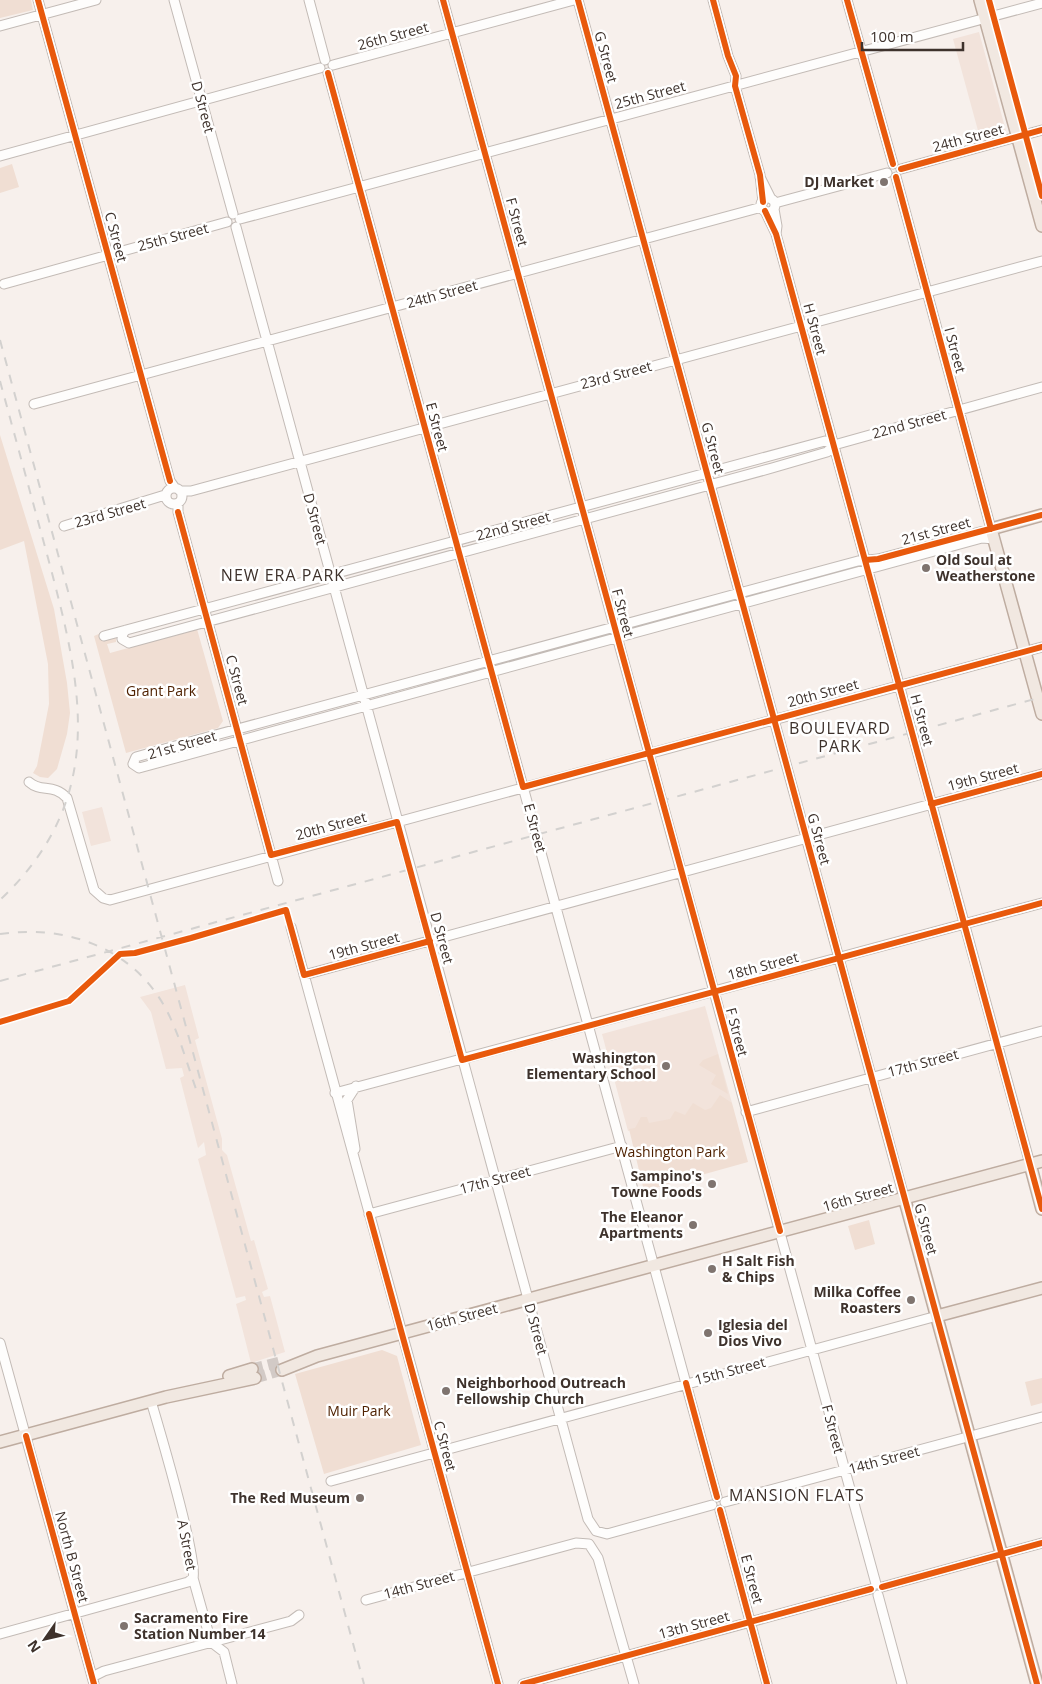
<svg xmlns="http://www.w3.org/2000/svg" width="1042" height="1684" font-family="'Open Sans',sans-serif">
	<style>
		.built { fill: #f2e3db }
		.green { fill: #f0ded3 }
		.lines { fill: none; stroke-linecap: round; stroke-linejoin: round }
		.major-tunnel { stroke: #d2cac6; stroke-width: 11; stroke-dasharray: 11 5.5; stroke-linecap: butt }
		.minor-casing { stroke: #c3bbb6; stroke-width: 11 }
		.major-casing { stroke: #beaca0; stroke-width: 14 }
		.minor { stroke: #fefdfc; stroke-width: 9 }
		.major { stroke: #f1e8e1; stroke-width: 11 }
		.rail { stroke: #d3d1cf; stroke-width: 2; stroke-dasharray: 9 9; stroke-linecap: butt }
		.cycleway-casing { stroke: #fff; stroke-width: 9 }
		.cycleway { stroke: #e8590c; stroke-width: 6 }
		.poi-dot { fill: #7f746f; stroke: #fff; stroke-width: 2 }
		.labels { text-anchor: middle; stroke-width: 5; stroke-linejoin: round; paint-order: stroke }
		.street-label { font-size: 14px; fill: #3e322c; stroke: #fff }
		.poi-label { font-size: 14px; font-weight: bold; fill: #3e322c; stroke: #fff; text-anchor: end }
		.park-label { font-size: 14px; fill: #4f2100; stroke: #fff }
		.quarter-label { font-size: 16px; letter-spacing: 1px; fill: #3e322c; stroke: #fff }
	</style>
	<rect width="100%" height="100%" fill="#f7f0ec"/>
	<path class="built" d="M 979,32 L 1006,131 L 980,138 L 953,39 Z
		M 102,807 L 111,841 L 91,846 L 82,812 Z
		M 185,985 L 199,1038 L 195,1040 L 222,1139 L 222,1150 L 227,1155 L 251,1241 L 254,1240 L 268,1289 L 262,1292 L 264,1297 L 270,1296 L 285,1352 L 251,1363 L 236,1304 L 246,1300 L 245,1296 L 236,1298 L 198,1159 L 206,1155 L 204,1142 L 198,1148 L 180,1078 L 184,1076 L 182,1068 L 166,1069 L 151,1012 L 140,997 Z
		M 705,1006 L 732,1103 L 628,1131 L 602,1034 Z"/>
	<path class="green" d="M 0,0 L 31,0 L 33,10 L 0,18 Z
		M 12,164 L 19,187 L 0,193 L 0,168 Z
		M 0,435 L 54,609 L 67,683 L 70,713 L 67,734 L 57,769 L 48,778 L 40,777 L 33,773 L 37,766 L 49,704 L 48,664 L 24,541 L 0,550 Z
		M 197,629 L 223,721 L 218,728 L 126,753 L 94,636 L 101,633 L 116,638 L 116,642 L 107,644 L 110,653 Z
		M 718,1054 L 728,1094 L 711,1084 L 716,1075 L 699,1065 L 703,1060 Z
		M 720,1095 L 732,1103 L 748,1162 L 644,1191 L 629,1129 L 635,1128 L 641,1117 L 647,1117 L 649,1123 L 670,1119 L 675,1111 L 685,1115 L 693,1103 L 705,1110 L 711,1108 Z
		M 869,1220 L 875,1244 L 855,1250 L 848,1226 Z
		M 382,1350 L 397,1356 L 421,1445 L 324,1474 L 295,1374 Z
		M 1042,1378 L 1042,1403 L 1031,1406 L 1025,1382 Z"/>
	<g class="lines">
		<path class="major-tunnel" d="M 252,1369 L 280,1362
			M 255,1378 L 282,1370"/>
		<g class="minor-casing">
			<path id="minor" d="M 38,0 L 170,481 L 175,488
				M 174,0 L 233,214
				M 309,0 L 325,60
				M 443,0 L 876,1584
				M 578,0 L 904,1197
				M 713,0 L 728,56 L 736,76 L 735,86 L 760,175 L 763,202
				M 847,0 L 893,164
				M 0,26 L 96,0
				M 333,65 L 574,0
				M 328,73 L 717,1497
				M 0,156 L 320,68
				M 901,169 L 1042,130
				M 760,177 L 771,199
				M 896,177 L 991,529 L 878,559 L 858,561 L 175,746 L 136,757 L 133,764 L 139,768 L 982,538 L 994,539
				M761 205a7 7 0 1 1 14 0a7 7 0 1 1-14 0Z
				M 775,203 L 887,173
				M 774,209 L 777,226 L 776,234
				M 765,211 L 776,234 L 1030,1164
				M 240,219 L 1042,3
				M 236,227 L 588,1519 L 596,1531 L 607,1534 L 712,1505
				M 4,284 L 227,222
				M 34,404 L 762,207
				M166 496a8 8 0 1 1 16 0a8 8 0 1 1-16 0Z
				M 180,491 L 191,491 L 1042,261
				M 178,503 L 178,512 L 278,881
				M 64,526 L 165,495
				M 126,630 L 123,633 L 122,639 L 129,643 L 772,468 L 827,452 L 834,445 L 1042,387
				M 104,636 L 825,441 L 834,445
				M 29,782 C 41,793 53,783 67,798 L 94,890 L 103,898 L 110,900 L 1042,647
				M 291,927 L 498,1684
				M 304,975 L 1042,774
				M 335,1093 L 1042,903
				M 746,1112 L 1042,1031
				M 355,1149 L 347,1100 L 356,1086
				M 369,1214 L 622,1146
				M 0,1343 L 94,1684
				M 151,1401 C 159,1428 198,1560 193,1578 L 211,1642 L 224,1652 L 232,1684
				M 331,1481 L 937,1316
				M 725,1502 L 1042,1417
				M 720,1510 L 767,1684
				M 882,1587 L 1042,1543
				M 878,1595 L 902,1684
				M 366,1600 L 576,1543 L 589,1544 L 598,1558 L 634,1684
				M 0,1634 L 188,1582 L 193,1578
				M 92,1677 L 104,1671 L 291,1621 L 299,1615
				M 523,1684 L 871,1589"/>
		</g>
		<g class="major-casing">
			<path id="major" d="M 980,0 L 1042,226
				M 1042,515 L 991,529 L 1042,714
				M 1030,1164 L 1042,1209
				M 904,1197 L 1037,1684
				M 937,1316 L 1042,1288
				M 282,1370 L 317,1356 L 1042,1161
				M 229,1376 L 252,1369
				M 0,1442 L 166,1397 L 255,1378"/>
		</g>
		<use href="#minor" class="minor"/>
		<use href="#major" class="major"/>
		<path class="rail" d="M 0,340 L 364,1684
			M 0,381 C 16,440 32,499 48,558 C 82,686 109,797 0,900
			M 0,934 C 68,924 136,949 168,1013 C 180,1037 187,1064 196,1089
			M 0,981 L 1042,697"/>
		<g class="cycleway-casing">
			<path id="cycleway" d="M 38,0 L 170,481
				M 443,0 L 780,1231
				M 578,0 L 1037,1684
				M 713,0 L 728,56 L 736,76 L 735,86 L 760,175 L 763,202
				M 847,0 L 893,164
				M 989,0 L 1042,196
				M 328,73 L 523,787 L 1042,647
				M 901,169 L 1042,130
				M 896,177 L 991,529
				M 765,211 L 776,234 L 1042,1209
				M 178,512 L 271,855 L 397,822 L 462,1060 L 1042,903
				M 865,560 L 878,559 L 1042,515
				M 931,804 L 1042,774
				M 0,1022 L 69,1001 L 120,954 L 135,953 L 191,938 L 286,910 L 304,975 L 430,941
				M 369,1214 L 498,1684
				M 686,1383 L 717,1497
				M 26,1436 L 94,1684
				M 720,1510 L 767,1684
				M 882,1587 L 1042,1543
				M 523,1684 L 871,1589"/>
		</g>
		<use href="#cycleway" class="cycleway"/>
	</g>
	<g class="poi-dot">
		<circle cx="884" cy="182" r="5"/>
		<circle cx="926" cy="568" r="5"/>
		<circle cx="666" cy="1066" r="5"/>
		<circle cx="712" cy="1184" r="5"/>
		<circle cx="693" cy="1225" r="5"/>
		<circle cx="712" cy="1269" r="5"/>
		<circle cx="911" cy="1300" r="5"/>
		<circle cx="708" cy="1333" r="5"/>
		<circle cx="446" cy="1391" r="5"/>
		<circle cx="360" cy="1498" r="5"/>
		<circle cx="124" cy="1626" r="5"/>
	</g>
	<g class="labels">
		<g class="street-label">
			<text transform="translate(393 36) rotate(-15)" y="5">26th Street</text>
			<text transform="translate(606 57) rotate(75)" y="5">G Street</text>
			<text transform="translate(650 95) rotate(-15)" y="5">25th Street</text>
			<text transform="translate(203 107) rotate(75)" y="5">D Street</text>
			<text transform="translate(968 138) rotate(-15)" y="5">24th Street</text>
			<text transform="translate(517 222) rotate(75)" y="5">F Street</text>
			<text transform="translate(116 237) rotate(75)" y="5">C Street</text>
			<text transform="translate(173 237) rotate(-15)" y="5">25th Street</text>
			<text transform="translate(442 294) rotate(-15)" y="5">24th Street</text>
			<text transform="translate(815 329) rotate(75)" y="5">H Street</text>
			<text transform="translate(955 350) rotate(75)" y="5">I Street</text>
			<text transform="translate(616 375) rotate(-15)" y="5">23rd Street</text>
			<text transform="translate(909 424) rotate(-15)" y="5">22nd Street</text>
			<text transform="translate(437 427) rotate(75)" y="5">E Street</text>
			<text transform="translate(713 448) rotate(75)" y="5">G Street</text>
			<text transform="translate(110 513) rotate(-16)" y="5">23rd Street</text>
			<text transform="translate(315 519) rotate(75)" y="5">D Street</text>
			<text transform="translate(513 526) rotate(-15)" y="5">22nd Street</text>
			<text transform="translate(936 531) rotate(-15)" y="5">21st Street</text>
			<text transform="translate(623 613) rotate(75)" y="5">F Street</text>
			<text transform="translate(237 680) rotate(75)" y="5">C Street</text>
			<text transform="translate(823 693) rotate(-15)" y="5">20th Street</text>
			<text transform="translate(922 720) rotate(75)" y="5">H Street</text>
			<text transform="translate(182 745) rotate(-16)" y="5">21st Street</text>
			<text transform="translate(983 777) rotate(-15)" y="5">19th Street</text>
			<text transform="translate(331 826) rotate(-15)" y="5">20th Street</text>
			<text transform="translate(535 828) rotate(75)" y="5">E Street</text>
			<text transform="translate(819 839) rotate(75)" y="5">G Street</text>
			<text transform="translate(442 938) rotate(75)" y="5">D Street</text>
			<text transform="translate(364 946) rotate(-15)" y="5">19th Street</text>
			<text transform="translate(763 966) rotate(-15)" y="5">18th Street</text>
			<text transform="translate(737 1032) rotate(75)" y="5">F Street</text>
			<text transform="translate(923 1063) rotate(-15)" y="5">17th Street</text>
			<text transform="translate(495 1180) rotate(-15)" y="5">17th Street</text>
			<text transform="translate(858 1197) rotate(-16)" y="5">16th Street</text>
			<text transform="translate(926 1229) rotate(75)" y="5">G Street</text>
			<text transform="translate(462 1317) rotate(-15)" y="5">16th Street</text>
			<text transform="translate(536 1329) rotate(75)" y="5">D Street</text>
			<text transform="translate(730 1371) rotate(-15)" y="5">15th Street</text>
			<text transform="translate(833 1429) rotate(75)" y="5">F Street</text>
			<text transform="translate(445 1446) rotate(75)" y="5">C Street</text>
			<text transform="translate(884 1460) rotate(-15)" y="5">14th Street</text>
			<text transform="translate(187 1545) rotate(79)" y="5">A Street</text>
			<text transform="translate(72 1557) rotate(75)" y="5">North B Street</text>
			<text transform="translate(752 1579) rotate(75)" y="5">E Street</text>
			<text transform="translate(419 1585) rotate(-15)" y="5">14th Street</text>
			<text transform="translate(694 1625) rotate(-15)" y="5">13th Street</text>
		</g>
		<g class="poi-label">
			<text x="874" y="187">DJ Market</text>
			<text x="936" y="565" text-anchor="start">Old Soul at<tspan x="936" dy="16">Weatherstone</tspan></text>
			<text x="656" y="1063">Washington<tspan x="656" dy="16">Elementary School</tspan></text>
			<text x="702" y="1181">Sampino's<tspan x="702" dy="16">Towne Foods</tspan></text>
			<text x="683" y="1222">The Eleanor<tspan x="683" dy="16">Apartments</tspan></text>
			<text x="722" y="1266" text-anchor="start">H Salt Fish<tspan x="722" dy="16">&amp; Chips</tspan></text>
			<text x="901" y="1297">Milka Coffee<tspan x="901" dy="16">Roasters</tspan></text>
			<text x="718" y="1330" text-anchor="start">Iglesia del<tspan x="718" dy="16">Dios Vivo</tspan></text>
			<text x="456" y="1388" text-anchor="start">Neighborhood Outreach<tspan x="456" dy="16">Fellowship Church</tspan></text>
			<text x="350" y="1503">The Red Museum</text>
			<text x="134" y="1623" text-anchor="start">Sacramento Fire<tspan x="134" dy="16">Station Number 14</tspan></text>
		</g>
		<g class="park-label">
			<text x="161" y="696">Grant Park</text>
			<text x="670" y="1157">Washington Park</text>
			<text x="359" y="1416">Muir Park</text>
		</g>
		<g class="quarter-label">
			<text x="283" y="581">NEW ERA PARK</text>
			<text x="840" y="734">BOULEVARD<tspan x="840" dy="18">PARK</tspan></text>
			<text x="797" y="1501">MANSION FLATS</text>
		</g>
	</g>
	<g transform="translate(45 1639) rotate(236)" stroke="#ffffff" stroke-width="4" paint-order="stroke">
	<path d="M0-4L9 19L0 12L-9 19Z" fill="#3e322c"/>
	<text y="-8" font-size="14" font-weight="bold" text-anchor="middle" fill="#3e322c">N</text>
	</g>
	<path d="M862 42v8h101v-8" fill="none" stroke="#3e322c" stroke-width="2.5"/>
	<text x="870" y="42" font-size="15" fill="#3e322c" stroke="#ffffff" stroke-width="4" paint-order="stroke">100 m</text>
</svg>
